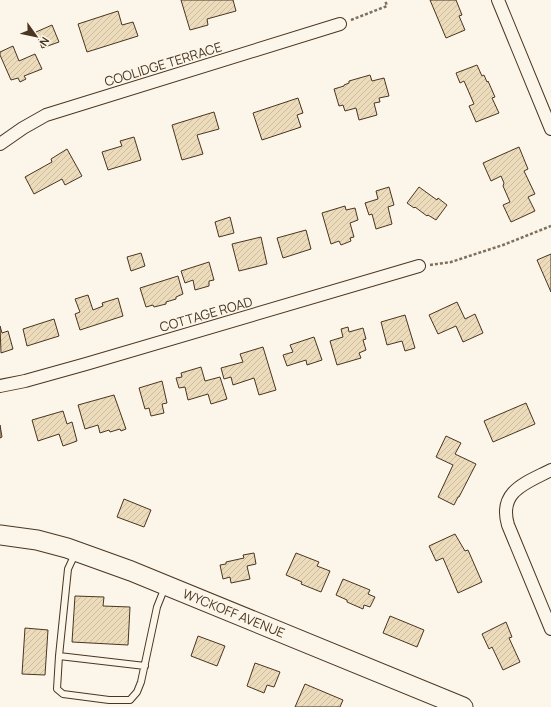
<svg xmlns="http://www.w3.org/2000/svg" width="551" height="707" font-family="Manrope,sans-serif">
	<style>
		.building { fill: url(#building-hatch); stroke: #4a3520 }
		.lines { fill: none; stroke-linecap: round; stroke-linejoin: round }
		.service-casing { stroke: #4a3520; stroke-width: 8 }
		.minor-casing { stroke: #4a3520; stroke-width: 14 }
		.primary-casing { stroke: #4a3520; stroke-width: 21 }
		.path { stroke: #7f6f5c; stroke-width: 2.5; stroke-dasharray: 3 2; stroke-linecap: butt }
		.service { stroke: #fbf6e9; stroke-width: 6 }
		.minor { stroke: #fbf6e9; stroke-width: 12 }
		.primary { stroke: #fbf6e9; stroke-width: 19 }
		.labels { text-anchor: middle; stroke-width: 3; stroke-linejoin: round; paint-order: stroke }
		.street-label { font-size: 13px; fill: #4a3520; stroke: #fbf6e9 }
	</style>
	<defs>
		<pattern id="building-hatch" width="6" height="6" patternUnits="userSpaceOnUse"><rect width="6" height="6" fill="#ecdcbc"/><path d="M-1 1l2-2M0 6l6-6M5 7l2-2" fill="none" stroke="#ccbda1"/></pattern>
	</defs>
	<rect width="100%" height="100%" fill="#fbf6e9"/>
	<path class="building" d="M 181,0 L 233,0 L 236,11 L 207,19 L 208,25 L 190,30 Z
		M 430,0 L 456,0 L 462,15 L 459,16 L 465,30 L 446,38 Z
		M 118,11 L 122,25 L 133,22 L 138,36 L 87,52 L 78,24 Z
		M 52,25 L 59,42 L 42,48 L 36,32 Z
		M 13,46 L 19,61 L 35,54 L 42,69 L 24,76 L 26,79 L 20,82 L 18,78 L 11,80 L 0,55 L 0,52 Z
		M 477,65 L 482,76 L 484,75 L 487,82 L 488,81 L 495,97 L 492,98 L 499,113 L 476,122 L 469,106 L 474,104 L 464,81 L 460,83 L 456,73 Z
		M 370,75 L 372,81 L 384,78 L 389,96 L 379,98 L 380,102 L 374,103 L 377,115 L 359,120 L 356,108 L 345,111 L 343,105 L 339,106 L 334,89 L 344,86 L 344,85 L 349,83 L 349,81 Z
		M 298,98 L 303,113 L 297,115 L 301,127 L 262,140 L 253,113 Z
		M 214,112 L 219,129 L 197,135 L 203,154 L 182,160 L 172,125 Z
		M 134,137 L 141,160 L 108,170 L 102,152 L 122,146 L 120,141 Z
		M 519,147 L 528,169 L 524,171 L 535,194 L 528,197 L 535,211 L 511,222 L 503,205 L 510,202 L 503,186 L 504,183 L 501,176 L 491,181 L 483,163 Z
		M 67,149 L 82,176 L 65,185 L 62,179 L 34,194 L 25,177 L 52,162 L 51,159 Z
		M 389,187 L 394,205 L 388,207 L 392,224 L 376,229 L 372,214 L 369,215 L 365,203 L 378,199 L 376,191 Z
		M 419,187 L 437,200 L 438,198 L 447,205 L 436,220 L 428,215 L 427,216 L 415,207 L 414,208 L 407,203 Z
		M 345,206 L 346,210 L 355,208 L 358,220 L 350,223 L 354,237 L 350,238 L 351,241 L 341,245 L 339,241 L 331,244 L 322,213 Z
		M 230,217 L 234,233 L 219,237 L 215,222 Z
		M 306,230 L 311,249 L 283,258 L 277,238 Z
		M 261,237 L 267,264 L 239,271 L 232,244 Z
		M 141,253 L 145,266 L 131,271 L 127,257 Z
		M 551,254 L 551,292 L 537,260 Z
		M 209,262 L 214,280 L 209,281 L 209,286 L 195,290 L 193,280 L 185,283 L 181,271 Z
		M 178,276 L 183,294 L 176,297 L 176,299 L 166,302 L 166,304 L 154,307 L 153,305 L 146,307 L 140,288 Z
		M 88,295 L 93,310 L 103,306 L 102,303 L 118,298 L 123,316 L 80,330 L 75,314 L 80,312 L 75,299 Z
		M 457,302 L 465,319 L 475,314 L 483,333 L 463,342 L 456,326 L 438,334 L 429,315 Z
		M 405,315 L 415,348 L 405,351 L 402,341 L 387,345 L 381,322 Z
		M 54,319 L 59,336 L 27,346 L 23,329 Z
		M 0,326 L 2,333 L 8,331 L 13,349 L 1,353 Z
		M 348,327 L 349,332 L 363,328 L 366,339 L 363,340 L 366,350 L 359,353 L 361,358 L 337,365 L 330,341 L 343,337 L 341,329 Z
		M 314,337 L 322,360 L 307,365 L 306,360 L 287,366 L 283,355 L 293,352 L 290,345 Z
		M 263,347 L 276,390 L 259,395 L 254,378 L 233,385 L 231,377 L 224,379 L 221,368 L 243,362 L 240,354 Z
		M 201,367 L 205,381 L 220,377 L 227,399 L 211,404 L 208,394 L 188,400 L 185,387 L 179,388 L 176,378 L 182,377 L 181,373 Z
		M 162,381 L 167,403 L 162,404 L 164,413 L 151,416 L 149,408 L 145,409 L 139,388 Z
		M 114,395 L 126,429 L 121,431 L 120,429 L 110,432 L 109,430 L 100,433 L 98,425 L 85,429 L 78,405 Z
		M 526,403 L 535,424 L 493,442 L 484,421 Z
		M 63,411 L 67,424 L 72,422 L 77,441 L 63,446 L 59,434 L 38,441 L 32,420 Z
		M 0,425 L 2,437 L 0,438 Z
		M 446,436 L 461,443 L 455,454 L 476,464 L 459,497 L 458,497 L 454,505 L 438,497 L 453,465 L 436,457 Z
		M 124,499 L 151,510 L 144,527 L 117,517 Z
		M 455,534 L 465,551 L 468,550 L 482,582 L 458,593 L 443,558 L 436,561 L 429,546 Z
		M 254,553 L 256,564 L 247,566 L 250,579 L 231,583 L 230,577 L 223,579 L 220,565 L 226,564 L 226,562 L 244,558 L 243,555 Z
		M 296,553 L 319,562 L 317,566 L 330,571 L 321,592 L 301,584 L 302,582 L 286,575 Z
		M 343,579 L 370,590 L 368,594 L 375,597 L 370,607 L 364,605 L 363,609 L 347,602 L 347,600 L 336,595 Z
		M 75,596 L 104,597 L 103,606 L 130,607 L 128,645 L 72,642 Z
		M 390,616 L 424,630 L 417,647 L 383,633 Z
		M 506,622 L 512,637 L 509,638 L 520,662 L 503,670 L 492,647 L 489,649 L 482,634 Z
		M 25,628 L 48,630 L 45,675 L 22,674 Z
		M 198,636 L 225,646 L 217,666 L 191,656 Z
		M 255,663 L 280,672 L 274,687 L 267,685 L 264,693 L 247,686 Z
		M 305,684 L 343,700 L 340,707 L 295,707 Z"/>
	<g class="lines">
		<g class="service-casing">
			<path id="service" d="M 75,554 L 68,569 L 59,656 L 57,689 L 63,694 L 109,700 L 130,700 L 137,692 L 141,682 L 157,607 L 165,587
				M 59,656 L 145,666"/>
		</g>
		<g class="minor-casing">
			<path id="minor" d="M 498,0 L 551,129
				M 0,144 L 23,128 L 46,115 L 340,24
				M 0,386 L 25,381 L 86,364 L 419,266
				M 551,470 C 526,483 498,491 508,525 L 551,629"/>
		</g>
		<g class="primary-casing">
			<path id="primary" d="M 0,535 L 37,540 L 67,548 L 131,571 L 463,707"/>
		</g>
		<path class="path" d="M 351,20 L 387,6 L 385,0
			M 430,265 L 451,262 L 503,245 L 551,226"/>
		<use href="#service" class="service"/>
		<use href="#minor" class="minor"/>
		<use href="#primary" class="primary"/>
	</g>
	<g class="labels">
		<g class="street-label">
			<text transform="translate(163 64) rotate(-17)" y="5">COOLIDGE TERRACE</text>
			<text transform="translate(206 314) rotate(-16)" y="5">COTTAGE ROAD</text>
			<text transform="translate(234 613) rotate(22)" y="5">WYCKOFF AVENUE</text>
		</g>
	</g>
	<g transform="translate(36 36) rotate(123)" stroke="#fbf6e9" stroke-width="3" paint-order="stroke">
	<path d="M0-3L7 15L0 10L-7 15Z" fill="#4a3520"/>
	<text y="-6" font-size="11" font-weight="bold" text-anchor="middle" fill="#4a3520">N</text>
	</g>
</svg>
